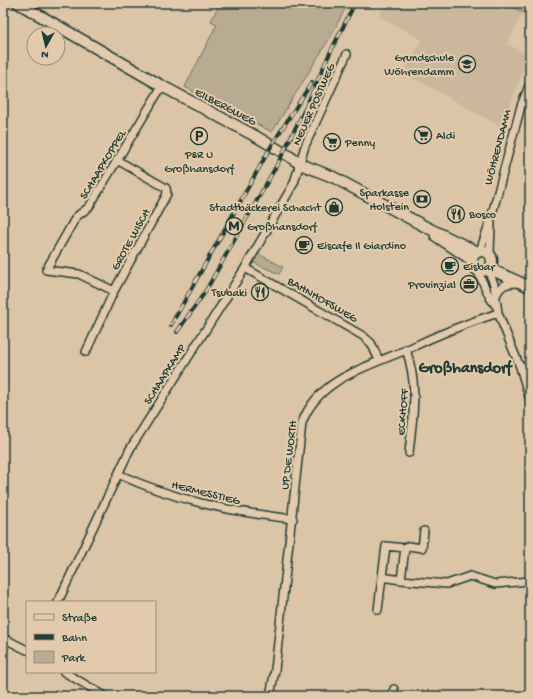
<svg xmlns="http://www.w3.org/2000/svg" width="533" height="699" font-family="'Gochi Hand',sans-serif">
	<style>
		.built { fill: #cbb89c }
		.green { fill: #b9ab92; stroke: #6c7463 }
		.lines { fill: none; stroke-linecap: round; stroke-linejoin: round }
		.street-casing { stroke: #1f3d34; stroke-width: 10 }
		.secondary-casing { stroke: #1f3d34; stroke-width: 13 }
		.street { stroke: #e4caac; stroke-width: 7 }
		.secondary { stroke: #e4caac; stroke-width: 10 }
		.rail-casing { stroke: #1f3d34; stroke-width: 4 }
		.rail { stroke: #e4caac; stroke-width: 2.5; stroke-dasharray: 8; stroke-linecap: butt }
		.labels { text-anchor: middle; stroke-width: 4; stroke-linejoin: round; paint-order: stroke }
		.poi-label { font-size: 12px; fill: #1f3d34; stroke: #e4caac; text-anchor: start }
		.street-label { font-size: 12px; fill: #1f3d34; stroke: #e4caac }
		.district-label { font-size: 16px; font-weight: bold; fill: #1f3d34; stroke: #e4caac }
	</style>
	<rect width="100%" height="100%" fill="#dcc4a7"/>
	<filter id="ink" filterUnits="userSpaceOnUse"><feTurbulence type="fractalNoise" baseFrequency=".025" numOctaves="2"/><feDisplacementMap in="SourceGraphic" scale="8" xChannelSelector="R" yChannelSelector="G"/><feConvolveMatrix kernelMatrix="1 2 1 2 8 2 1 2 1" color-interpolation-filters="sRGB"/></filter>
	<g filter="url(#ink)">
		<path class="built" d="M 385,3 L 504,3 L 523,13 L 507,44 L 529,55 L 502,127 L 404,73 L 422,40 L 379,16 Z"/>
		<path class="green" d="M 220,3 L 348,3 L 331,36 L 272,132 L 185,87 L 217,24 L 211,21 Z
			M 504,3 L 530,3 L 530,16 Z
			M 257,253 L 283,267 L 279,274 L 252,262 Z"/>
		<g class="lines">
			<g class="street-casing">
				<path id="street" d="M 480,251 L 491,218 L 521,106 L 530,83
					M 490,253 L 491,223
					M 245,268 L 363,336 L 371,343 L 379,360
					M 477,270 L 490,298 L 496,306
					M 488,270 L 494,284 L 498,313 L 520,367 L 530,400
					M 114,291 L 79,274 L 46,270 L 76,217 L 89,207 L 162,86
					M 496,296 C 500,285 507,283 517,283
					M 406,349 C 419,389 413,413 409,453
					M 86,352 L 114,291 L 167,194 L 166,188 L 117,160
					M 520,367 L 530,366
					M 118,474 C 174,500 231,512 293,519
					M 405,548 L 408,546 L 422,548 L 424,531
					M 382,577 L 386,546 L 405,548 L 401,580 L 447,584 L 470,576 L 495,584 L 530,581
					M 58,602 L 130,449 L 245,268 L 294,183 L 305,146 L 347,54
					M 378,610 L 382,577 L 401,580
					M 3,638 L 27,650
					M 64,672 L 105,696
					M 270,696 L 275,670 L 302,423 C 318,378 368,367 408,349 C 437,335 467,323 498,313
					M 391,696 L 394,689"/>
			</g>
			<g class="secondary-casing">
				<path id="secondary" d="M 18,3 L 162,86 L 257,137 L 289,156 L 300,164 L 333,177 L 424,226 L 478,252
					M 436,236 L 472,260
					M472 261a10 10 0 1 1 20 0a10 10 0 1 1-20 0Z
					M 490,269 L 530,287"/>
			</g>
			<use href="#street" class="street"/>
			<use href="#secondary" class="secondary"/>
			<g class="rail-casing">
				<path id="rail" d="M 171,325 L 273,143 L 312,82
					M 177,332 L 205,292 L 278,163 L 305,109 L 328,57 L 355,3"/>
			</g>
			<use href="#rail" class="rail"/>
		</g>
	</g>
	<defs>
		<g id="school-ring" transform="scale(0.9)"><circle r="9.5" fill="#e4caac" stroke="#1f3d34" stroke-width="1.5"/><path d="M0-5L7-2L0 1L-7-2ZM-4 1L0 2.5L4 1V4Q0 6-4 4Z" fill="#1f3d34"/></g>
		<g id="supermarket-ring" transform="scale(0.9)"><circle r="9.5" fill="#e4caac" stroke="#1f3d34" stroke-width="1.5"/><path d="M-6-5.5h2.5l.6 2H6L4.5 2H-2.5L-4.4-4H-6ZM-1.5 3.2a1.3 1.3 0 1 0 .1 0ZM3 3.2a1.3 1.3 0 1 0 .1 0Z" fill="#1f3d34"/></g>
		<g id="parking-ring" transform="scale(0.9)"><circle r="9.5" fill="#e4caac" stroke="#1f3d34" stroke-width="1.5"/><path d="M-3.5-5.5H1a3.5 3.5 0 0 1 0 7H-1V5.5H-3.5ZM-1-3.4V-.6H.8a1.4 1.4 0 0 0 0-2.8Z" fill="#1f3d34"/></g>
		<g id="bank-ring" transform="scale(0.9)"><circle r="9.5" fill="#e4caac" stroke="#1f3d34" stroke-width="1.5"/><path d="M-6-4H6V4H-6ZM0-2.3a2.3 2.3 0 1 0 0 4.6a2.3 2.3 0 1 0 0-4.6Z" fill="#1f3d34"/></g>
		<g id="shop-ring" transform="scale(0.9)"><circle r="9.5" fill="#e4caac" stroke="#1f3d34" stroke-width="1.5"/><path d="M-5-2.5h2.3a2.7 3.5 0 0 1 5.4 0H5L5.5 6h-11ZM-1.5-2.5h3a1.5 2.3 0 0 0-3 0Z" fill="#1f3d34"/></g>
		<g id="restaurant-ring" transform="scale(0.9)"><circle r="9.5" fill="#e4caac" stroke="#1f3d34" stroke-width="1.5"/><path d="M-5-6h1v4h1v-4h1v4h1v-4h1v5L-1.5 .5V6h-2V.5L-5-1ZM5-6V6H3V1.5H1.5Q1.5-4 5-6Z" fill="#1f3d34"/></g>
		<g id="metro-ring" transform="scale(0.9)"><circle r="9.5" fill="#e4caac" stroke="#1f3d34" stroke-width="1.5"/><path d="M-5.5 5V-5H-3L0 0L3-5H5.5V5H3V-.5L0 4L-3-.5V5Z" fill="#1f3d34"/></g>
		<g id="cafe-ring" transform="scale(0.9)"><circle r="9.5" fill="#e4caac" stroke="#1f3d34" stroke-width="1.5"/><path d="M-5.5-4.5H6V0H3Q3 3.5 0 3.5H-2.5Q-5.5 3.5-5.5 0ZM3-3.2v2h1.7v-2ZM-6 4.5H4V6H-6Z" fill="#1f3d34"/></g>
		<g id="office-ring" transform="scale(0.9)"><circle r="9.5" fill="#e4caac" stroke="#1f3d34" stroke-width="1.5"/><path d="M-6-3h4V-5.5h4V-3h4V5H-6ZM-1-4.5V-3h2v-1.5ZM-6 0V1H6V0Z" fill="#1f3d34"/></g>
	</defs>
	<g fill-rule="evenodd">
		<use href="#school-ring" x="467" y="64"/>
		<use href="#supermarket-ring" x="423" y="135"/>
		<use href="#parking-ring" x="199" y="136"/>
		<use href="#supermarket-ring" x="332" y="142"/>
		<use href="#bank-ring" x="422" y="199"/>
		<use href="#shop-ring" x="334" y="207"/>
		<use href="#restaurant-ring" x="456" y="214"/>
		<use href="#metro-ring" x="234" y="226"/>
		<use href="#cafe-ring" x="304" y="245"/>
		<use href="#cafe-ring" x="450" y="266"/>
		<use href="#office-ring" x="469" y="284"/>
		<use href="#restaurant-ring" x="260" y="292"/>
	</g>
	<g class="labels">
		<g class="poi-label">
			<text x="454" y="61" text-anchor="end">Grundschule<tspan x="454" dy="14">Wöhrendamm</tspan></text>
			<text x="436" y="139">Aldi</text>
			<text x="345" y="146">Penny</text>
			<text x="199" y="158" text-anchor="middle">P&amp;R U<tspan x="199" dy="14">Großhansdorf</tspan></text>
			<text x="409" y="196" text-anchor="end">Sparkasse<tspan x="409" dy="14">Holstein</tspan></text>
			<text x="321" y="211" text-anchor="end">Stadtbäckerei Schacht</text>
			<text x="469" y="218">Bosco</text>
			<text x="247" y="230">Großhansdorf</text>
			<text x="317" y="249">Eiscafe Il Giardino</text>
			<text x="463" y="270">Eisbar</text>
			<text x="456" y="288" text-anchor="end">Provinzial</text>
			<text x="247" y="296" text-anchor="end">Tsubaki</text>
		</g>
		<g class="street-label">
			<text transform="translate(313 104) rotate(-66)" y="4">NEUER POSTWEG</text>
			<text transform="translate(226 106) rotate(28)" y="4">EILBERGWEG</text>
			<text transform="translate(497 147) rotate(-75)" y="4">WÖHRENDAMM</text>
			<text transform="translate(102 164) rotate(-59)" y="4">SCHAAPKOPPEL</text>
			<text transform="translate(130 239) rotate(-61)" y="4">GROTE WISCH</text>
			<text transform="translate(323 299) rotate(30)" y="4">BAHNHOFSWEG</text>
			<text transform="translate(164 374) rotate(-58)" y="4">SCHAAPKAMP</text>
			<text transform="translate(402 412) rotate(-86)" y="4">ECKHOFF</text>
			<text transform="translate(288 455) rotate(-83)" y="4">UP DE WORTH</text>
			<text transform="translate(206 492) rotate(14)" y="4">HERMESSTIEG</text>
		</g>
		<g class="district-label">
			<text x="465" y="372">Großhansdorf</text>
		</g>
	</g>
	<rect width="533" height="699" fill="none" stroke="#e4caac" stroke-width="16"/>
	<rect x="8" y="8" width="517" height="683" fill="none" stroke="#1f3d34" stroke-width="1.5" filter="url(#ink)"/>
	<rect x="26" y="601" width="130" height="72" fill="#e4caac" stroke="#95927c"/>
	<rect x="34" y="614" width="20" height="6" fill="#e4caac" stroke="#95927c"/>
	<text x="62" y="621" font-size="12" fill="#1f3d34">Straße</text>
	<rect x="34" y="634" width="20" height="6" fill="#1f3d34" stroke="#95927c"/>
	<text x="62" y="641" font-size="12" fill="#1f3d34">Bahn</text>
	<rect x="34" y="651" width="20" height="12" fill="#b9ab92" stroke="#95927c"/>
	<text x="62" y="661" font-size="12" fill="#1f3d34">Park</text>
	<g transform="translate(46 46) rotate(188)"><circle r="19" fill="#e4caac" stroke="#95927c"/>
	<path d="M0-3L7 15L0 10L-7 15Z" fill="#1f3d34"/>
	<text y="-6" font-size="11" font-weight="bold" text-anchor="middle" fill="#1f3d34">N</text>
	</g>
</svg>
